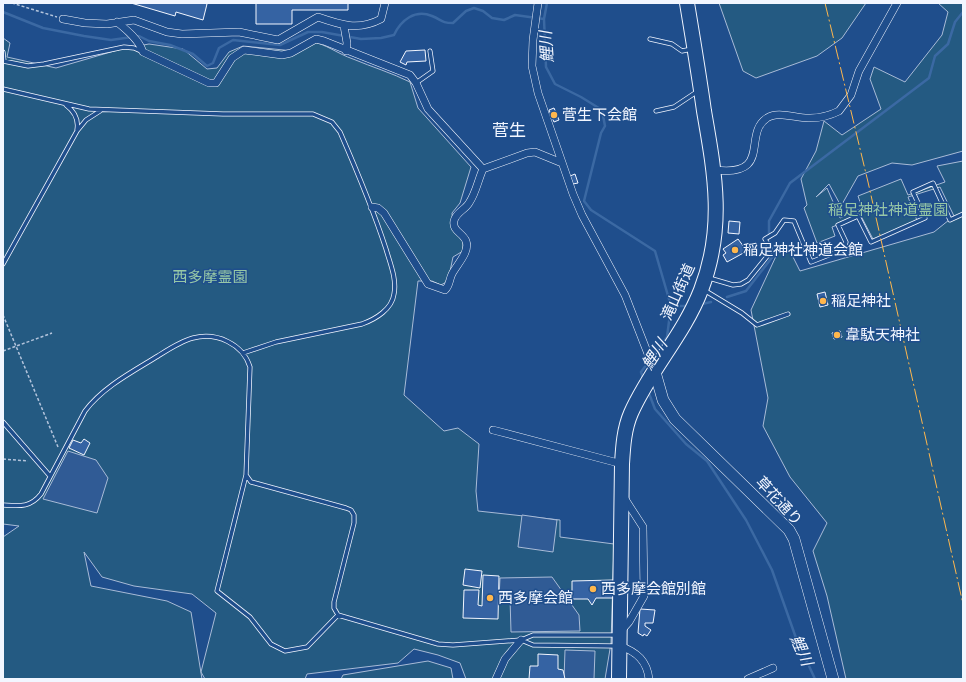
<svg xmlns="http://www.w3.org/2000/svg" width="966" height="682" font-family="Karla,'Noto Sans JP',sans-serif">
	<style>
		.green { fill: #245a82; stroke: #a8bbd7 }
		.parking { fill: #305b95; stroke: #a8bbd7 }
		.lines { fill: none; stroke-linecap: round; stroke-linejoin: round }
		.stream { stroke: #3b69a3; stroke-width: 2.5 }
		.building { fill: #3563a3; stroke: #f2f6ff }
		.lane-casing { stroke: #f2f6ff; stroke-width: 5 }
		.street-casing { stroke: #f2f6ff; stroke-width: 8 }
		.secondary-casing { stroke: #f2f6ff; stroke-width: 12 }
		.highway-casing { stroke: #f2f6ff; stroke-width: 16 }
		.path { stroke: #b3c4dc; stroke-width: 1.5; stroke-dasharray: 3 2; stroke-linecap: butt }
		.lane { stroke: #1f4e8c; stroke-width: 3.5 }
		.street { stroke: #1f4e8c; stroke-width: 7 }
		.secondary { stroke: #1f4e8c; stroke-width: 11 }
		.highway { stroke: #1f4e8c; stroke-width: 14 }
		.power { stroke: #ffb74d; stroke-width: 1; stroke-dasharray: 14 3 2 3; stroke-linecap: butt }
		.poi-dot { fill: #ffb74d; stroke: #1f4e8c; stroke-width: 1.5 }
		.labels { text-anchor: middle; stroke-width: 3; stroke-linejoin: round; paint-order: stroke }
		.poi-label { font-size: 15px; fill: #f2f6ff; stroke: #1f4e8c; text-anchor: start }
		.park-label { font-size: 15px; fill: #97c8a6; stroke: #1f4e8c }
		.street-label { font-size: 15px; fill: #f2f6ff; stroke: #1f4e8c }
		.water-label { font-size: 16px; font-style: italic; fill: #f2f6ff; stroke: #1f4e8c }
		.quarter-label { font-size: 17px; fill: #f2f6ff; stroke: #1f4e8c }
	</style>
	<rect width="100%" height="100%" fill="#1f4e8c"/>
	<path class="green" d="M 719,3 L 866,3 L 842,38 L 817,56 L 756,78 L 743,71 Z
		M 938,3 L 963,3 L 963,151 L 912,165 L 892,163 L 858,176 L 841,206 L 829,184 L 816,197 L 827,188 L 840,218 L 862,208 L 858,196 L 901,179 L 908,195 L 945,182 L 937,166 L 963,161 L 963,679 L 846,679 L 827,596 L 813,551 L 827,523 L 790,477 L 763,426 L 768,398 L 751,310 L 777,254 L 789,249 L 800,271 L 934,232 L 954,216 L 940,187 L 908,197 L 918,223 L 874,241 L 861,216 L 832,227 L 835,236 L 817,243 L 804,208 L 807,205 L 801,179 L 816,151 L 824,121 L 842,135 L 881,109 L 870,79 L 874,67 L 905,82 L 942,35 L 948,12 Z
		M 3,38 L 10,43 L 7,57 L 56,68 L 121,49 L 149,44 L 183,49 L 207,69 L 217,68 L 229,52 L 243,46 L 294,51 L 310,41 C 326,44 338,54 353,59 C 372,67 392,73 410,82 L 418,108 L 471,167 L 460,203 L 452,213 L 453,229 L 463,238 L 463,251 L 453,257 L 448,281 L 441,285 L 432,281 L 418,281 L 404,395 L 444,431 L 458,428 L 479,444 L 476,491 L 478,511 L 560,520 L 560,537 L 614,544 L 611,643 L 605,679 L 466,679 L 460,663 L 438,655 L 414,649 L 398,663 L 307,674 L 305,679 L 205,679 L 201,672 L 216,613 L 192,594 L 134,586 L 102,577 L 84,552 L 91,586 L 167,601 L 191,612 L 202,679 L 3,679 L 3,537 L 19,526 L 3,524 Z
		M 428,661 L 451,668 L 453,679 L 341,679 L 343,675 Z"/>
	<path class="parking" d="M 68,451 L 96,460 L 108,478 L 97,513 L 43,499 Z
		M 522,515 L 557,520 L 553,552 L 518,547 Z
		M 552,577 L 579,615 L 580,631 L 511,632 L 510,598 L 499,598 L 500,578 Z
		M 565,650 L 595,651 L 594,679 L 564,679 Z"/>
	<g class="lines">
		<path class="stream" d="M 547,3 L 544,19 L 546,67 L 555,84 L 581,97 L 602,110 L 605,126 L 601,133 L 584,201 L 591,210 L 655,251 L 671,306 L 667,337 L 641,372 L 643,378
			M 3,12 L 43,28 L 84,36 L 111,40 L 139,36 L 149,41 L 170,45 L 193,54 L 207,66 L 213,63 L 219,48 L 233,40 L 280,45 L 308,32 L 322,32 L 361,39 L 381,38 L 394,35 C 401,20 415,9 432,16 C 442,20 441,23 453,23 L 466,11 L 474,8 L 483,11 L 492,18 L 504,20 L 515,15 L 544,19
			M 769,234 L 769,221 L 790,183 L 929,78 L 935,56 L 948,44 L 955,22 L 963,12
			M 727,297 L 746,291 L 777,251 L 775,247
			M 702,304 L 711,302
			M 671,306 L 685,306
			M 648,391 L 655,409 L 686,444 L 707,461 L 746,520 L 772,570 L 796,638 L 815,679"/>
	</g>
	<path class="building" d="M 131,3 L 204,3 L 207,4 L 203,20 L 176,12 L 175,16 Z
		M 256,3 L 348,3 L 348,10 L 292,10 L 292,24 L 256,24 Z
		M 425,50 L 426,61 L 407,62 L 406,65 L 400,62 L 406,51 Z
		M 554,108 L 559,120 L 554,122 L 549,110 Z
		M 575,174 L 578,183 L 573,184 L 570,176 Z
		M 729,221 L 740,222 L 739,234 L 728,233 Z
		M 738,239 L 747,251 L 727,262 L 723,255 L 726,253 L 723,249 Z
		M 825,292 L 828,305 L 820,307 L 817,294 Z
		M 840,331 L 842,337 L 834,339 L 832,333 Z
		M 84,439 L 90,443 L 84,455 L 69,448 L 73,440 L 81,443 Z
		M 465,569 L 482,571 L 480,588 L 463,585 Z
		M 483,575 L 499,576 L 498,619 L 463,618 L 464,590 L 479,590 L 478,605 L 482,606 Z
		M 613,580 L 613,598 L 596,598 L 592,605 L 588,599 L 572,599 L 572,581 Z
		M 640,609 L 655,610 L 653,623 L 645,623 L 645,626 L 651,630 L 647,636 L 644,634 L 643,636 L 638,633 Z
		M 538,654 L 558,655 L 558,669 L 563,670 L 565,679 L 529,679 L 530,666 L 538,666 Z"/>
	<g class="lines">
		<g class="lane-casing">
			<path id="lane" d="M 650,39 L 672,44 L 682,51 L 692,49
				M 3,52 L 4,61
				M 3,61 L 28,66 L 44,64 L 124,47 L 134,48 L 143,52
				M 416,83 L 433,71 L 430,51
				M 3,89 L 89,109 L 223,114 L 313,114 L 332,122 L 340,132 C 357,171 373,209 386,249 C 390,263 397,279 394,294 C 392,309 376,319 362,324 L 276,342 L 243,353
				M 66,105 C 74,111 79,119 77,130
				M 656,111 L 674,107 L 698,91
				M 3,264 L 77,131 L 86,120 L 100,111
				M 709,278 L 733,285 L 741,284 L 748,280 L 769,254 L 770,248 L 765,239 L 775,233 L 784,220 L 794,221 L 811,262 L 844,249 L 846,242 L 838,225 L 858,216 L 871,242 L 925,218 L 913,192 L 933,183 L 950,220 L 963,214
				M 704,290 L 742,313 L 757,325 L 788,314
				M 3,422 L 50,476
				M 246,475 L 217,591 L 250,617 L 271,644 L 285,651 L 307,647 L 338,615
				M 3,505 C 19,506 30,508 41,494 L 85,411 C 103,387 132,372 158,356 C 169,349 181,341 193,338 C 217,332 243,344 250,367 L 246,475 L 251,482 L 255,483 L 346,508 L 351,510 L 354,515 L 354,523 L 334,602 L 334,608 L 338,615 L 438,644 L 453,645 L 521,640 L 533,635 L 617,635
				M 521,640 L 533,645 L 617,646"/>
		</g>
		<g class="street-casing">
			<path id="street" d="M 538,3 L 533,40 L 532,66 L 538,93 L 573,194 L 582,215 L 625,295 L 655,372
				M 63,19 L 85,23 L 107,24 L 134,20 L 167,32 L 182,34 L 239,32 L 278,40 L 318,17 C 341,25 358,31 381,19 L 385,3
				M 117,22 C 127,30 139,40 143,52 L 209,83 L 216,83 L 232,58 L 244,50 L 282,55 L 291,53 L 316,39 L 324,41 L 410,75 L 416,83 L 428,109 L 483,169 L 527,153 L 535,152 L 562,163
				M 344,26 L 347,43 L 346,51
				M 715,170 C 773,177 742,134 767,118 C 778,110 797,119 810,118 C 819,118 831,115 839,111 L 851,95 L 859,71 L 897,3
				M 372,207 L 378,208 L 384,213 L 428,284 L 445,290 C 450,285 449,280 452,274 C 457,264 470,252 466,241 C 463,233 452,231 454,221 C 456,212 465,210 469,203 C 476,193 478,180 483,169
				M 493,430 L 622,464
				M 621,631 L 629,622 L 644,596 L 643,527 L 623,496
				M 620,646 C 637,652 647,661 649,679
				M 496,679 L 505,659 L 521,640
				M 748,679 L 773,668"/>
		</g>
		<g class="secondary-casing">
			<path id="secondary" d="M 655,372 L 663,400 L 675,419 L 789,530 L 794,539 L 833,679"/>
		</g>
		<g class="highway-casing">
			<path id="highway" d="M 619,679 L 622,464 C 623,447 624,429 631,413 C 650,370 684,334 701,290 C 725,228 715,174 704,111 C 699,75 693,39 687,3"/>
		</g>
		<path class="path" d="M 12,3 L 57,17
			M 3,315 L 58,447
			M 3,351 L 52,333
			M 3,459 L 28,461"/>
		<use href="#lane" class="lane"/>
		<use href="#street" class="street"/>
		<use href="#secondary" class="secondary"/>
		<use href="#highway" class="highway"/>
		<path class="power" d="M 825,3 L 868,182 L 963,604"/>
	</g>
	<g class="poi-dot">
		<circle cx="554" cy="115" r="4"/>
		<circle cx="735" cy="250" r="4"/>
		<circle cx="823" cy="301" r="4"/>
		<circle cx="837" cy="335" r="4"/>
		<circle cx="593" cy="589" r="4"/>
		<circle cx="490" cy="598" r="4"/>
	</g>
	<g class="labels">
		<g class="poi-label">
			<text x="562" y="120">菅生下会館</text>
			<text x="743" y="255">稲足神社神道会館</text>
			<text x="831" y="306">稲足神社</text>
			<text x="845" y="340">韋駄天神社</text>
			<text x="601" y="594">西多摩会館別館</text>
			<text x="498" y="603">西多摩会館</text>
		</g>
		<g class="park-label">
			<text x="888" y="215">稲足神社神道霊園</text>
			<text x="210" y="282">西多摩霊園</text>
		</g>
		<g class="street-label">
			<text transform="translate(678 292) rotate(-66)" y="5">滝山街道</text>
			<text transform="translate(779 501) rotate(47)" y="5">草花通り</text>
		</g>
		<g class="water-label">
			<text transform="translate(546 47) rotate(-94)" y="6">鯉川</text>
			<text transform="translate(654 354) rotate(-57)" y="6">鯉川</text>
			<text transform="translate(802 650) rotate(66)" y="6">鯉川</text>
		</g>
		<g class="quarter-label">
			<text x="509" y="136">菅生</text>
		</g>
	</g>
	<rect width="966" height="682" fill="none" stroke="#f2f6ff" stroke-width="8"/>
</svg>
